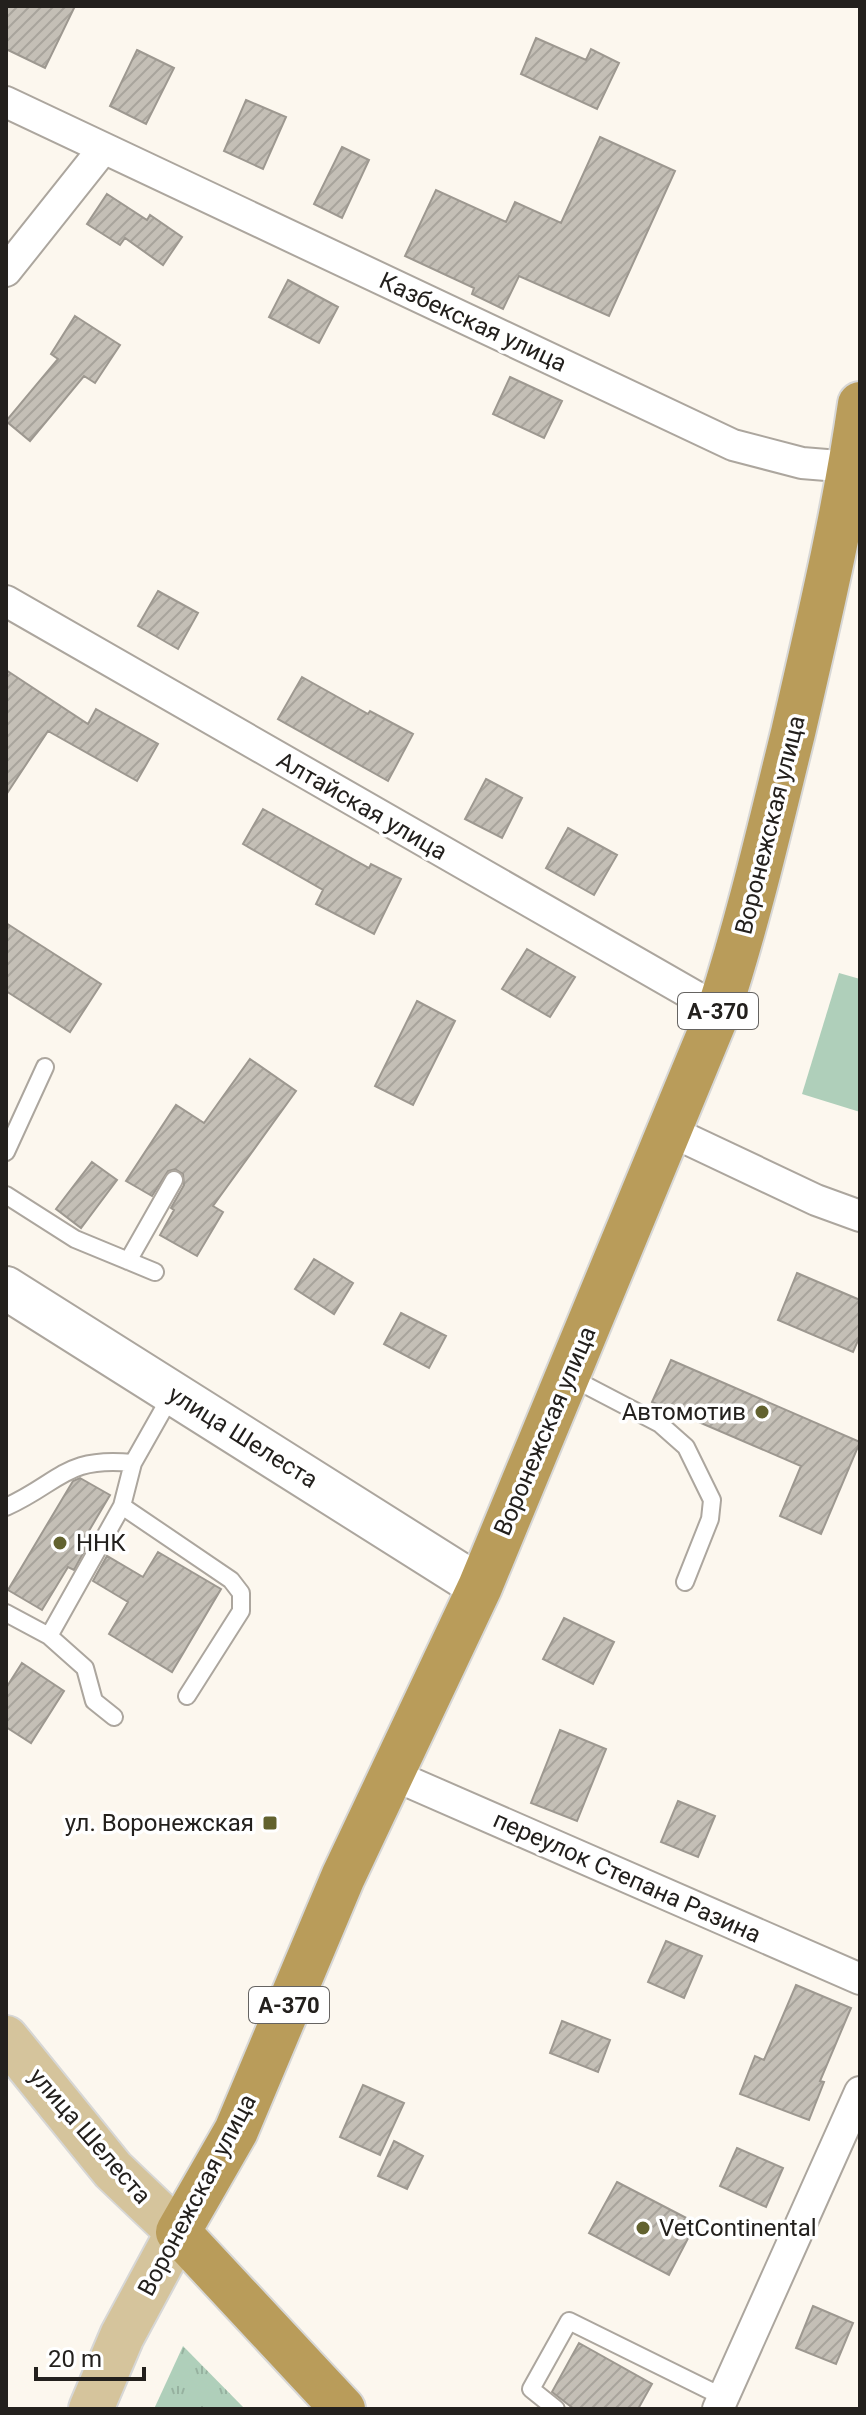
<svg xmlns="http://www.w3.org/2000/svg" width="866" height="2415" font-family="Roboto,sans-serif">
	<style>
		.grass { fill: url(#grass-tufts) }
		.garden { fill: #afcfba }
		.building { fill: url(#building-hatch); stroke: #9d9890; stroke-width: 2 }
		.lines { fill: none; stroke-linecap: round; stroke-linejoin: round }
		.lane-casing { stroke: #aca69e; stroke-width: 20 }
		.street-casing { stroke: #aca69e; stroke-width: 34 }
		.secondary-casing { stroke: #aca69e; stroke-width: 46 }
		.primary-casing { stroke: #d7d7d6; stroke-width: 48 }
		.highway-casing { stroke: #d7d7d6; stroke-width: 48 }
		.lane { stroke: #fff; stroke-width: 16 }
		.street { stroke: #fff; stroke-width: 30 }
		.secondary { stroke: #fff; stroke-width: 42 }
		.primary { stroke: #d5c49c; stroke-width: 44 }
		.highway { stroke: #b99c5a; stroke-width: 44 }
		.poi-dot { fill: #62622f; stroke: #fff; stroke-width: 3 }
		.labels { text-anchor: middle; stroke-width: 7; stroke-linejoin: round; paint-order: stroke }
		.shield { fill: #fff; stroke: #656361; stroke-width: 2 }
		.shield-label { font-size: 22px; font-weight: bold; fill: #23201d }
		.street-label { font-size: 24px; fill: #23201d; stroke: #fff }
		.poi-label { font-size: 24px; fill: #23201d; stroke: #fff; text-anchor: end }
	</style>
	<defs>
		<pattern id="grass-tufts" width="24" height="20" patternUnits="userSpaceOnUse" patternTransform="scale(2)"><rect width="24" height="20" fill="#afcfba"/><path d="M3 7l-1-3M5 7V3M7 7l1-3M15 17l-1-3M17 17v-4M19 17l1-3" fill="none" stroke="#96b19f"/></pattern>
		<pattern id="building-hatch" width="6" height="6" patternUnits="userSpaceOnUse" patternTransform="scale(2)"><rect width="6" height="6" fill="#c4bfb6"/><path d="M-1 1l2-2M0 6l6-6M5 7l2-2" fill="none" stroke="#a8a49c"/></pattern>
	</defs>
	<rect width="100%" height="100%" fill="#fcf7ee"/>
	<path class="grass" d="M 183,2346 L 245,2409 L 154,2409 Z"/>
	<path class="garden" d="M 839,973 L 860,979 L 860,1112 L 802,1094 Z"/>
	<path class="building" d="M 6,6 L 75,6 L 45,68 L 6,49 Z
		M 536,38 L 586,60 L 591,49 L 619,63 L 597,109 L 521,74 Z
		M 137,50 L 174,68 L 146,124 L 110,106 Z
		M 246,100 L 286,117 L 263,169 L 224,151 Z
		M 600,137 L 675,171 L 609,316 L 519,276 L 503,309 L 472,294 L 474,288 L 405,256 L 436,190 L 506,222 L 515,202 L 561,223 Z
		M 342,147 L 369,160 L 342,218 L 314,204 Z
		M 107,194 L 147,220 L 150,215 L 182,237 L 163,265 L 125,238 L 120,245 L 87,224 Z
		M 288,280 L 338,307 L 319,343 L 269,317 Z
		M 75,316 L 120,345 L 95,383 L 84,376 L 30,441 L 6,421 L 58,359 L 51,354 Z
		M 510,377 L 562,401 L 544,438 L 493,414 Z
		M 158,591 L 198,613 L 178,649 L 138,626 Z
		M 6,670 L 88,724 L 96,709 L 158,744 L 137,781 L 48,731 L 6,795 Z
		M 302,677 L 368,714 L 370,711 L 413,734 L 388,781 L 278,719 Z
		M 486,779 L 522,798 L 502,838 L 465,819 Z
		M 263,809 L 369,868 L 371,864 L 401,879 L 374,934 L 316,904 L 323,890 L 243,844 Z
		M 568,828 L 617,855 L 594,895 L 546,868 Z
		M 6,923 L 101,984 L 70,1032 L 6,991 Z
		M 527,949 L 575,977 L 550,1017 L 502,989 Z
		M 417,1001 L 455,1021 L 413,1105 L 375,1086 Z
		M 250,1059 L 296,1091 L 213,1206 L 223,1212 L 197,1256 L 160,1235 L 174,1210 L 171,1208 L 184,1185 L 183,1174 L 175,1169 L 168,1171 L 152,1196 L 126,1181 L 176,1105 L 204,1123 Z
		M 92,1162 L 117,1180 L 81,1228 L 56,1209 Z
		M 314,1259 L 353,1283 L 334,1314 L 295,1289 Z
		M 797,1273 L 860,1300 L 860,1336 L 853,1352 L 778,1320 Z
		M 401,1313 L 446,1336 L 429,1368 L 384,1344 Z
		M 671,1360 L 860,1442 L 821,1534 L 780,1516 L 801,1466 L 652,1402 Z
		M 80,1478 L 110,1495 L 83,1541 L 88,1544 L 74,1570 L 68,1567 L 42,1610 L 8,1590 L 73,1481 Z
		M 158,1552 L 221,1589 L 172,1672 L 109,1634 L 128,1602 L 93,1581 L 107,1556 L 143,1577 Z
		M 564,1618 L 614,1642 L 593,1684 L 543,1659 Z
		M 22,1663 L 64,1691 L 31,1743 L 6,1727 L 6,1688 Z
		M 560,1730 L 606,1749 L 577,1821 L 531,1803 Z
		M 678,1801 L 715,1816 L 698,1857 L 661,1842 Z
		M 666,1941 L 702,1956 L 684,1998 L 648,1982 Z
		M 796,1985 L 851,2008 L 820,2081 L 824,2082 L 809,2120 L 740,2094 L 755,2056 L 764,2060 Z
		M 562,2021 L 610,2040 L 598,2072 L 550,2053 Z
		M 363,2085 L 404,2103 L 380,2155 L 340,2137 Z
		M 394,2141 L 423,2156 L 407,2189 L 378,2176 Z
		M 737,2148 L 783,2168 L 766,2207 L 720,2186 Z
		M 617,2182 L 696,2223 L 669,2275 L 589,2233 Z
		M 813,2306 L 853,2323 L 836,2364 L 796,2348 Z
		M 579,2343 L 652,2384 L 638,2409 L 574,2409 L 552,2392 Z"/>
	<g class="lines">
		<g class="lane-casing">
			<path id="lane" d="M 6,1152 L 45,1067
				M 6,1195 L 75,1239 L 155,1272
				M 128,1261 L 174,1180
				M 570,1377 L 660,1424 L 686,1447 L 712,1500 L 710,1519 L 685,1582
				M 122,1506 L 231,1580 L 241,1593 L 241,1611 L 187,1696
				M 6,1507 C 61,1482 65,1456 133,1463
				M 6,1613 L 49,1636 L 122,1506 L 133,1463 L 172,1394
				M 49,1636 L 85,1668 L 94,1701 L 114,1717
				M 556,2409 L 531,2389 L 569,2321 L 723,2397"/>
		</g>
		<g class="street-casing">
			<path id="street" d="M 6,102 L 733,445 L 802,463 L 851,467
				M 6,271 L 103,149
				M 6,601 L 719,1010
				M 670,1131 L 816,1200 L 860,1216
				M 393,1775 L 860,1979
				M 718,2409 L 860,2092"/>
		</g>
		<g class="secondary-casing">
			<path id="secondary" d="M 6,1288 L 480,1587"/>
		</g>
		<g class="primary-casing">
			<path id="primary" d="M 6,2038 L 113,2170 L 178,2232 L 122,2336 L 91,2409"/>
		</g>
		<g class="highway-casing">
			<path id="highway" d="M 343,2409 L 178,2232 L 236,2131 L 343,1877 L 480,1587 L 719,1010 C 749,918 770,826 793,733 C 818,624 844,515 860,404"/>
		</g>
		<use href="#lane" class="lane"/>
		<use href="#street" class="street"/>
		<use href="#secondary" class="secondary"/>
		<use href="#primary" class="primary"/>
		<use href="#highway" class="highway"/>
	</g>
	<g class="poi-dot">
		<circle cx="762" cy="1412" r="8"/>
		<circle cx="60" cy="1543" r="8"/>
		<rect x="262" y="1815" width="16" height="16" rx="4"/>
		<circle cx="643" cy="2228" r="8"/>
	</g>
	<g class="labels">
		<g class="shield">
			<rect x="678" y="993" width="80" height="36" rx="6"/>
			<rect x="249" y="1987" width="80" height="36" rx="6"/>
		</g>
		<g class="shield-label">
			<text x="718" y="1019">А-370</text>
			<text x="289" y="2013">А-370</text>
		</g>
		<g class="street-label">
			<text transform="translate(473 322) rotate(25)" y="8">Казбекская улица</text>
			<text transform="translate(362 806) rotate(30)" y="8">Алтайская улица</text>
			<text transform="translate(770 825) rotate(-76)" y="8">Воронежская улица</text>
			<text transform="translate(545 1431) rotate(-67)" y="8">Воронежская улица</text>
			<text transform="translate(243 1437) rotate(32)" y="8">улица Шелеста</text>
			<text transform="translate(627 1877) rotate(24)" y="8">переулок Степана Разина</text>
			<text transform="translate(90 2136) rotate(49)" y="8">улица Шелеста</text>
			<text transform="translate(197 2195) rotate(-62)" y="8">Воронежская улица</text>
		</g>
		<g class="poi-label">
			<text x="746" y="1420">Автомотив</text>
			<text x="76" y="1551" text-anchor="start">ННК</text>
			<text x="254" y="1831">ул. Воронежская</text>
			<text x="659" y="2236" text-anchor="start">VetContinental</text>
		</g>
	</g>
	<rect width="866" height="2415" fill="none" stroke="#23201d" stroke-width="16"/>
	<path d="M36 2367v12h108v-12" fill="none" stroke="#23201d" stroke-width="4"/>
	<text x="48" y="2367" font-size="24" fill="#23201d" stroke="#ffffff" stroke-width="6" paint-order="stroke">20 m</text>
</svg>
